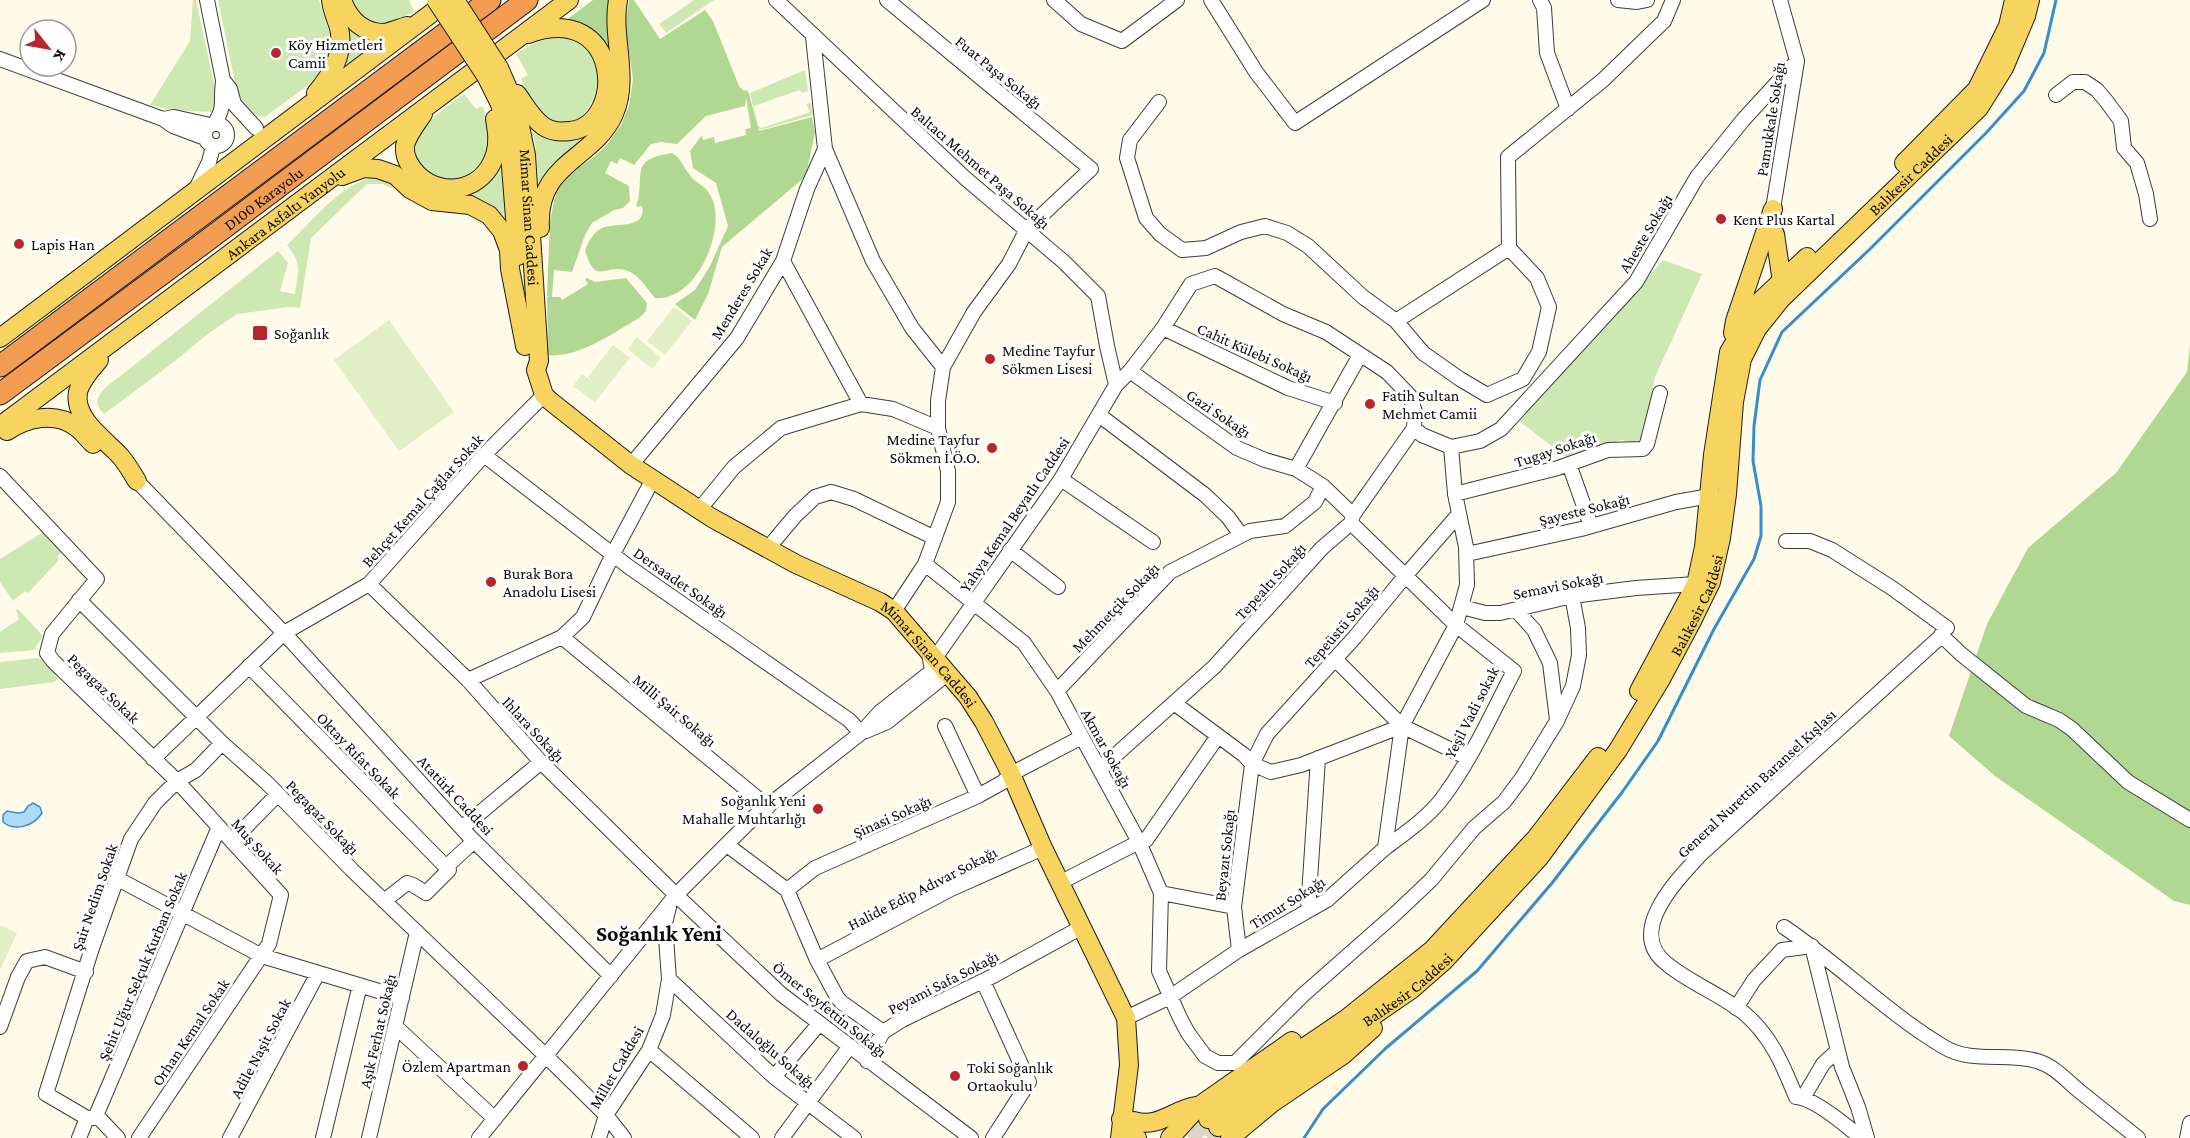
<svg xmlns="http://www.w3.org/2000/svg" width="2190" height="1138" font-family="'Crimson Pro',serif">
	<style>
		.green { fill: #cee8b3 }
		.forest { fill: #b1d893 }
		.pitch { fill: #e0efc5 }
		.water { fill: #aedaf5; stroke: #368ecb; stroke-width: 1.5 }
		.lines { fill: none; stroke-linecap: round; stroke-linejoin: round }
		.stream { stroke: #368ecb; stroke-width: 3 }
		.major-tunnel { stroke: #dad7c7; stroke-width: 18; stroke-dasharray: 18 9; stroke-linecap: butt }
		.minor-casing { stroke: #3d3d3d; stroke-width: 16 }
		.major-casing { stroke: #1b1b1b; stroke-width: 20 }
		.highway-casing { stroke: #1b1b1b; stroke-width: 23 }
		.minor { stroke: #fff; stroke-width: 14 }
		.major { stroke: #f7d460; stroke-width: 18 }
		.highway { stroke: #f39d52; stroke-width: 21 }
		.major-bridge-casing { stroke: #1b1b1b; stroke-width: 20; stroke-linecap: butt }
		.major-bridge { stroke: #f7d460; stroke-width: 18 }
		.poi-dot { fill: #b8252b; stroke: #fff; stroke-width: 2 }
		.labels { text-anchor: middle; stroke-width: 6; stroke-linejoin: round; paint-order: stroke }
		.poi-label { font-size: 16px; fill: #0a0a0a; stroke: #fff; text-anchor: start }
		.street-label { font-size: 16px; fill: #0a0a0a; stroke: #fff }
		.district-label { font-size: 22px; font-weight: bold; fill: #0a0a0a; stroke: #fff }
	</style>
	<rect width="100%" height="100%" fill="#fffbe8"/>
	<path class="green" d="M 193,0 L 196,0 L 216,93 L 216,105 L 212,112 L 170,110 L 150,105 L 190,41 Z
		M 218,0 L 319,0 L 331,38 L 328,58 L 320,73 L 307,86 L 265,117 L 250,113 L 237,92 Z
		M 353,0 L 409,0 L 414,12 C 388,25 367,32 353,0 Z
		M 694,0 L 714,0 L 666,33 L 659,24 Z
		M 339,11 L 382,40 L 342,68 Z
		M 560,36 C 566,38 573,38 578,41 C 582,43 585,47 588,50 C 617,83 577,148 542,115 C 533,106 527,91 521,79 L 528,75 L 516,54 L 536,42 Z
		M 805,70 L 808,91 L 802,93 L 800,90 L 754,106 L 758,126 L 761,128 L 810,112 L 806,104 L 811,103 L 813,115 L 760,130 L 758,128 L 750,93 Z
		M 464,94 L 476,109 L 483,106 C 487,123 492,140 485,157 C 470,199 397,177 420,135 C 429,117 448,106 464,94 Z
		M 530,125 C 556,136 565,146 591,130 L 539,192 L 535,142 Z
		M 500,159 L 507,227 L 454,199 Z
		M 372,177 L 382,178 L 401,192 L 382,184 L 367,184 L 311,238 L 300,308 L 288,307 L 237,314 L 209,333 L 175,361 L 104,414 C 94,405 96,398 105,388 L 278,251 L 288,263 L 280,291 L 295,294 C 298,270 303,265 287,245 C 315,219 335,189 372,177 Z
		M 1663,260 L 1702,274 L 1655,377 L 1642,447 L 1622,440 L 1567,458 L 1519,421 Z
		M 45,531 L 63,550 L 57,557 L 59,560 L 28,593 L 25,591 L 13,601 L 0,582 L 0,559 Z
		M 18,609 L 43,636 L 34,650 L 0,653 L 0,632 L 19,619 L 16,610 Z
		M 37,658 C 49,660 53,667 57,678 L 55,682 L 0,689 L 0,662 Z"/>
	<path class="forest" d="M 593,0 L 612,0 L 615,50 L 609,51 C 598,32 587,26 565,21 Z
		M 629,0 L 634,0 L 660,39 L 705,10 L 713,21 L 739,86 L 744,91 L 747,90 L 749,94 L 759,131 L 812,117 L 815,132 L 806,176 L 722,247 L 708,294 L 695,320 L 675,304 L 695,290 L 710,266 L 728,226 L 716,183 L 693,168 L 690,151 L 702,135 L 703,140 L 714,137 L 715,143 L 746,135 L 745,129 L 751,128 L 746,97 L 745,106 L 706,116 L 677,144 L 661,142 L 651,144 L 634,165 L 620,158 L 617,164 L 611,161 L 605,173 L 629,186 L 630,201 L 623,208 L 614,210 L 592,223 L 585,235 L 572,272 L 554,270 L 552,297 L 560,297 L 562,300 L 588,284 L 585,279 L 587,278 L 595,282 L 626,278 L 647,303 L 646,311 L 639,318 C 615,332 577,359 548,355 L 547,297 L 549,297 L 547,296 L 550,222 L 554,200 L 560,184 L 575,169 L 590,160 L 607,145 L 621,125 L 629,106 L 633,79 L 625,24 Z
		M 672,153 C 681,158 683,166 689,174 C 696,185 706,183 713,201 C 725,234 695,302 655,298 C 648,290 641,278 632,273 C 606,259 596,290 585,250 C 588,243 594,231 602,228 C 615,222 647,230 642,206 L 636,207 C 647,176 626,160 672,153 Z
		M 2190,344 L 2190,905 L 2174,901 L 1995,776 L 1949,736 L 1987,624 L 2028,548 L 2116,473 L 2187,372 Z"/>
	<path class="pitch" d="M 674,307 L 692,321 L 665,355 L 647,341 Z
		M 389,320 L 454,412 L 399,451 L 334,360 Z
		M 637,337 L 661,358 L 652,369 L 628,349 Z
		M 613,345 L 630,358 L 595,402 L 573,386 L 582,374 L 593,382 L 588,377 Z
		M 0,925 L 17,933 L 1,968 L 0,968 Z"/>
	<path class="water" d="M 33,803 L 40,807 L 42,813 C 34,826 15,832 3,822 L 3,815 L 7,811 L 18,813 L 24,812 L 28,806 Z"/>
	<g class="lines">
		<path class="stream" d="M 1304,1138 L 1323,1109 L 1386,1048 L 1477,971 L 1552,883 L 1623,791 L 1658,741 L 1714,629 L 1754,559 L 1761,536 L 1761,506 L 1753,461 L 1754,426 L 1760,380 L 1782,332 L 1870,249 L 1986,133 L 2024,91 L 2044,53 L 2056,0"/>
		<path class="major-tunnel" d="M 1189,1138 L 1208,1119
			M 1208,1138 L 1218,1127"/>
		<g class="minor-casing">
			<path id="minor" d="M 207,0 L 223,80 L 230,89 L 234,104 L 256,128
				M 776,0 L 965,178 L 1064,262 L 1098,296 L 1107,346 L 1116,385
				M 887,0 L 1091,169 L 1027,229 L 1009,264 L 974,312 L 943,367 L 938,401 L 938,428 L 948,471 L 948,502 L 925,564 L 894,611
				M 1054,0 L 1081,24 L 1122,41 L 1177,0
				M 1211,0 L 1256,72 L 1295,123 L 1483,0
				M 1540,0 L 1544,8 L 1547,53 L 1568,109
				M 1618,0 L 1637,2 L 1647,0
				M 813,37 L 825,149 L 873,261 L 912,328 L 943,367
				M 0,59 L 163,119 L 173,126 L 205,138
				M 2056,95 L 2073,82 L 2085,82 L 2097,90 L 2107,102 L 2121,121 L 2124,148 L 2137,163 L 2146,194 L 2150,219
				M 1159,102 L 1130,140 L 1127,158 L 1146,218 L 1160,234 L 1182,250 L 1206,248 L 1241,232 L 1265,226 L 1287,233 L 1308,246 L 1363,297 L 1396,321 L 1423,353 L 1460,379 L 1487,395 L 1523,379 L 1539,352 L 1549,307 L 1537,278 L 1509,248 L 1508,157 L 1603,80 L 1664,21 L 1673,0
				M 163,119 L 174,117 L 210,125
				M 215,123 C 226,105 220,100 223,82
				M205 135a11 11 0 1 1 22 0a11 11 0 1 1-22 0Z
				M 196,189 L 209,162 L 213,146
				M 1773,209 L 1797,61 L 1780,0
				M 783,261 L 861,404
				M 1396,321 L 1509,248
				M 1163,328 L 1288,388 L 1335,403
				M 1130,371 L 1237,448 L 1265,460 L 1296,469 L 1323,486 L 1353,515
				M 1099,415 L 1205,495 L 1228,517 L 1241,535
				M 1451,447 L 1480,441 L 1501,429 L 1636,282 L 1697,177 L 1743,120 L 1797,61
				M 484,455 L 629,567 L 849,720 L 861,733
				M 1569,464 L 1591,526
				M 631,465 L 737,338 L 783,261 L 807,189 L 825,149
				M 1296,469 L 1360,355
				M 0,476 L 97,579 L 52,634 L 47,653 L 53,661 L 177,781 L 281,895 L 269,944 L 139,1138
				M 1061,479 L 1153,542
				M 137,481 L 284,633 L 469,836 L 611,976
				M 1455,494 L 1558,468 L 1608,450 L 1643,449 L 1647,444 L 1660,393
				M 699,510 L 734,467 L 781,428 L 861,404 L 893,409 L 938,428
				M 1351,523 L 1456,625 L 1514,671 C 1492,713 1472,758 1444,796 C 1430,816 1404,834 1385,848
				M 1786,541 L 1810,541 L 1832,550 L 1892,588 L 1947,628
				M 768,548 L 795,516 L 815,497 L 831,492 L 854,499 L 935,538
				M 1010,550 L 1058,587
				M 1467,554 L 1581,529 L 1676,502 L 1710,496
				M 925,564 L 1024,643 L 1057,691 L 1139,842 L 1161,893 L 1159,971 L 1180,1018 L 1188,1033 L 1205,1056 L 1218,1063 L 1235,1063 L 1303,995 L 1395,914 L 1431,880 L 1474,828 L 1504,802 L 1522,778 L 1557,721 L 1573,686 L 1579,655 L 1578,628 L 1572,596
				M 369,584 L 468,680 L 541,762 L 676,895 L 781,994 L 971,1138
				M 79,600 L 222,743 L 267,783 L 352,870 L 546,1056 L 606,1115 L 624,1138
				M 1462,607 L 1485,613 L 1500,613 L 1572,596 L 1636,588 L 1696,584
				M 1516,610 L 1534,630 L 1550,663 L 1557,720
				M 1941,635 L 1961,654 L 2026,706 L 2059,720 L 2072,729 L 2128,782 L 2190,820
				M 562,637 L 768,807
				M 935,658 L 1061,479 L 1116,385 L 1130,371 L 1163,328 L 1191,284 L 1215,276 L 1283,314 L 1326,332 L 1387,372 L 1410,396 L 1415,412 L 1414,428
				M 1335,659 L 1402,726 L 1468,758
				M 249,666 L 449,870 L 426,893 L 413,885 L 407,883 L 384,901
				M 468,680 L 562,637 L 583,617 L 613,554 L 653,479
				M 1057,691 L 1170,572 L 1250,531 L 1285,526 L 1315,502 L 1323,486
				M 1174,703 L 1244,755 L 1252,764 L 1271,772 L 1301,765 L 1402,726 L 1456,625 L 1467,585 L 1466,547 L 1455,494 L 1451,447
				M 945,726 L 978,796
				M 866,731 L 887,722 L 947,674
				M 153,759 L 284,633 L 369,584 L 484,455 L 544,395
				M 1100,769 L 1214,667 L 1322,548 L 1351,523 L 1353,515 L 1414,428 L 1422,435 L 1451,447
				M 463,827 L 541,762
				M 232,841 L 278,794
				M 727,845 L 787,890 L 817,960 L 837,997 L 841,1002 L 883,1032 L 902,1020 L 993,976 L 1082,927
				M 446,867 L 474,841
				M 118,879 L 262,956 L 402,998
				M 1061,882 L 1139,842 L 1146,840 L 1218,736
				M 787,890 L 815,868 L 978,796 L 1003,782 L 1011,774 L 1082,737
				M 1161,893 L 1234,907
				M 1308,911 L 1318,758
				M 1784,927 C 1839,964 1887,1013 1944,1047 C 1972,1064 2007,1052 2037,1061 C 2054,1066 2065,1079 2078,1090 C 2098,1106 2118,1122 2138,1138
				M 1239,950 L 1234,907 L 1252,764 L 1267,734 L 1355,637 L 1406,575 L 1459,514
				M 817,960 L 951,889 L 1043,848
				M 669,979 L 774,1077 L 854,1138
				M 983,981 L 1029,1082 L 993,1138
				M 1736,1008 L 1754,980 L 1782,950 L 1812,946 L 1842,1067 L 1858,1107 L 1867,1138
				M 1126,1018 L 1170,997 L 1239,950 L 1327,900 L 1385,848 L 1402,726
				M 395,1026 L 495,1119
				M 0,1027 L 18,977 L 27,961 L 45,957 L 86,972
				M 649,1050 L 752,1138
				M 867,1061 L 883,1032
				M 774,1077 L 819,1024
				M 1803,1098 L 1823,1064 L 1838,1050
				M 95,1118 L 219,827
				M 79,1138 L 87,1118
				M 118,1138 L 99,1118 L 87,1118 L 46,1094 L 92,948 L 131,839 L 155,803 L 177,781 L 196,770 L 222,743
				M 230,1138 L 318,973
				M 323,1138 L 360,985
				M 369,1138 L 417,932
				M 479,1138 L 676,895 L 755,816 L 861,733 L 880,712 L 932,671 L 929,653
				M 599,1138 L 606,1115 L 649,1050 L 663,1015 L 669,979 L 665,923 L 669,907
				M 782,1138 L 850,1046
				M 1861,1138 C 1847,1126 1814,1098 1796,1097 C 1783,1065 1771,1036 1744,1013 C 1720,994 1690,983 1667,964 C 1625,932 1677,880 1701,854 L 1938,639
				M 2187,1138 L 2190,1123"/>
		</g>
		<g class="major-casing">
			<g id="major">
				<path d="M 342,0 C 349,19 362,33 384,33 C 391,32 400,28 407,26"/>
				<path id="s1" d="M 499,68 L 516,107 L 526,155 L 539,361 L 536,370 L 544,395 L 549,400 L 631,465 L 712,518 L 796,564 L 880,602 L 894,611 L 968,697 L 984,722 L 1011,774 L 1043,848 L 1126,1018 L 1129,1065 L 1120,1138"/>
				<path d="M 486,76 L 500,104 L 509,141 L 518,256"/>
				<path d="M 316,93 C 332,74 345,53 339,28 C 336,18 332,10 331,0"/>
				<path d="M 517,94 C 525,105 532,118 543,126 C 552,132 560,132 570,131 C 628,124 621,0 528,34"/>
				<path d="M 423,114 C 417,123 407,135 405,146 C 404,158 410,167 418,175 C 444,199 484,190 495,155 C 499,143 497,131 495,119"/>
				<path d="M 1904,163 L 1977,89 L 2008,26 L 2014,0"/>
				<path d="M 342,176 L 364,168 L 378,169 L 395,175 L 410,189 L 432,201 L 470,205 L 489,215 L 502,231 L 509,250 L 510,269 L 525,346"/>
				<path d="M 540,228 C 536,162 593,161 614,114 C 630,77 611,37 618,0"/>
				<path d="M 1775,234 L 1783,289"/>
				<path d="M 1733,333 L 1735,321 L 1773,209"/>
				<path d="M 0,338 L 449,0"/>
				<path d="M 99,360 C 91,369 81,380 78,392 C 73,419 106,440 121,457 C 127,464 132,473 137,481"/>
				<path id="s2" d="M 0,426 L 569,0"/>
				<path d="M 7,431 C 27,418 55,411 76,427 C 82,431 87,438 93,444"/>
				<path d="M 1639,691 L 1696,584 L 1704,547 L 1713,455 L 1729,352 L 1757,304 L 1807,257"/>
				<path d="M 1121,1119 L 1126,1129 L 1137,1138"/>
				<path d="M 1208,1119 L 1259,1078 L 1346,1019 L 1432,950 L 1536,838 L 1598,757"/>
				<path d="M 1134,1121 C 1158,1129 1174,1109 1197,1106"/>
				<path id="s3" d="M 1218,1127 L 1270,1087 L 1412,989 L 1444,961 L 1539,858 L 1618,750 L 1661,679 L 1692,621 L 1711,582 L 1721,538 L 1727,494 L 1734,402 L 1742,359 L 1757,329 L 1781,299 L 1979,108 L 2004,68 L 2026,16 L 2030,0"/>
				<path d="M 1170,1138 L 1199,1106 L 1292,1041"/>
				<path d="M 1230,1138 L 1272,1103 L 1343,1055 L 1373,1028"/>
			</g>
		</g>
		<g class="highway-casing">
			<g id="highway">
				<path d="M 0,366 L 490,0"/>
				<path id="s4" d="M 0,394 L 205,242 L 527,0"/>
			</g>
		</g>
		<use href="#minor" class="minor"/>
		<use href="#major" class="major"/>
		<use href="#highway" class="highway"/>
		<g class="major-bridge-casing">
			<path id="major-bridge" d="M 436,0 L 486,76
				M 455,0 L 499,68"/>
		</g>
		<use href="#major-bridge" class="major-bridge"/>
	</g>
	<g class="poi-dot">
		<circle cx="276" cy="53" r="6"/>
		<circle cx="1721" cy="219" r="6"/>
		<circle cx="19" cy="244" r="6"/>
		<rect x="252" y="325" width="16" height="16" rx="3"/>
		<circle cx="990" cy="359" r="6"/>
		<circle cx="1370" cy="404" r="6"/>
		<circle cx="992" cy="448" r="6"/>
		<circle cx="491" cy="582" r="6"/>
		<circle cx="818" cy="809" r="6"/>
		<circle cx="523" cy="1066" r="6"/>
		<circle cx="955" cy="1076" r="6"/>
	</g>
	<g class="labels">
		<g class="poi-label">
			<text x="288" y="50">Köy Hizmetleri<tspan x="288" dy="18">Camii</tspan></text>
			<text x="1733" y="225">Kent Plus Kartal</text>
			<text x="31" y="250">Lapis Han</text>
			<text x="274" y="339">Soğanlık</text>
			<text x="1002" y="356">Medine Tayfur<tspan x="1002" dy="18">Sökmen Lisesi</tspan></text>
			<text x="1382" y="401">Fatih Sultan<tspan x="1382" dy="18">Mehmet Camii</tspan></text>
			<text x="980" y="445" text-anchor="end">Medine Tayfur<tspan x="980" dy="18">Sökmen İ.Ö.O.</tspan></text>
			<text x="503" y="579">Burak Bora<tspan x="503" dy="18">Anadolu Lisesi</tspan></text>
			<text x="806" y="806" text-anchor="end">Soğanlık Yeni<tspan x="806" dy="18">Mahalle Muhtarlığı</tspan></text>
			<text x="511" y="1072" text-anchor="end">Özlem Apartman</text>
			<text x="967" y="1073">Toki Soğanlık<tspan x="967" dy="18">Ortaokulu</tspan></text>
		</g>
		<g class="street-label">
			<text transform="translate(999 72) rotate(39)" y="6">Fuat Paşa Sokağı</text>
			<text transform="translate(1770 119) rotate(-81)" y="6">Pamukkale Sokağı</text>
			<text transform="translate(981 167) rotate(41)" y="6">Baltacı Mehmet Paşa Sokağı</text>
			<text dy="6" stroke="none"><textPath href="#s3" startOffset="1224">Balıkesir Caddesi</textPath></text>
			<text dy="6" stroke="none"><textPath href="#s4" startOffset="328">D100 Karayolu</textPath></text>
			<text dy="6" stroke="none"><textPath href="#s2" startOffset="356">Ankara Asfaltı Yanyolu</textPath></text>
			<text dy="6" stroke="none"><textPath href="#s1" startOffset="154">Mimar Sinan Caddesi</textPath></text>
			<text transform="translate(1645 233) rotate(-59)" y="6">Aheste Sokağı</text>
			<text transform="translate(741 293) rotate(-59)" y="6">Menderes Sokak</text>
			<text transform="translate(1255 352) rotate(24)" y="6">Cahit Külebi Sokağı</text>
			<text transform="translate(1219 413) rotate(34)" y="6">Gazi Sokağı</text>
			<text transform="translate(1555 449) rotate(-18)" y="6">Tugay Sokağı</text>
			<text transform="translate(422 500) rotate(-48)" y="6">Behçet Kemal Çağlar Sokak</text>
			<text transform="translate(1584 509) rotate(-14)" y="6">Şayeste Sokağı</text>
			<text transform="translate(1014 514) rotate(-56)" y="6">Yahya Kemal Beyatlı Caddesi</text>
			<text transform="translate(1270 581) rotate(-48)" y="6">Tepealtı Sokağı</text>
			<text transform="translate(681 582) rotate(35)" y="6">Dersaadet Sokağı</text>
			<text transform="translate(1558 585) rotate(-11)" y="6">Semavi Sokağı</text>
			<text dy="6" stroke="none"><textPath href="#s3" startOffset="720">Balıkesir Caddesi</textPath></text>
			<text transform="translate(1115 607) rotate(-46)" y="6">Mehmetçik Sokağı</text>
			<text transform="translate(1341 626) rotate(-49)" y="6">Tepeüstü Sokağı</text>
			<text dy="6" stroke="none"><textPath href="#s1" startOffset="802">Mimar Sinan Caddesi</textPath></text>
			<text transform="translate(104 688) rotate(44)" y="6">Pegagaz Sokak</text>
			<text transform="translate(675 710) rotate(40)" y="6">Milli Şair Sokağı</text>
			<text transform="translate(1471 712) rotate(-63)" y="6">Yeşil Vadi sokak</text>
			<text transform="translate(534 729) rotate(47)" y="6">Ihlara Sokağı</text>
			<text transform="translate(1107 748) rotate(61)" y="6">Akmar Sokağı</text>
			<text transform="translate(359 755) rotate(46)" y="6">Oktay Rıfat Sokak</text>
			<text transform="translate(1756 783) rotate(-43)" y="6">General Nurettin Baransel Kışlası</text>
			<text transform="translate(456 795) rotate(47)" y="6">Atatürk Caddesi</text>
			<text transform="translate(892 816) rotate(-24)" y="6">Şinasi Sokağı</text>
			<text transform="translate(323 817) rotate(46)" y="6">Pegagaz Sokağı</text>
			<text transform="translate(258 846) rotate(48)" y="6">Muş Sokak</text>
			<text transform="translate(1224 855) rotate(-84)" y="6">Beyazıt Sokağı</text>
			<text transform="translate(922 888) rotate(-27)" y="6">Halide Edip Adıvar Sokağı</text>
			<text transform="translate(94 897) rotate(-71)" y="6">Şair Nedim Sokak</text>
			<text transform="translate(1287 902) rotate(-32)" y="6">Timur Sokağı</text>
			<text transform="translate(142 966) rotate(-67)" y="6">Şehit Uğur Selçuk Kurban Sokak</text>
			<text transform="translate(943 982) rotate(-27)" y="6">Peyami Safa Sokağı</text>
			<text dy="6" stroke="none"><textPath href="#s3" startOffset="234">Balıkesir Caddesi</textPath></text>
			<text transform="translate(830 1009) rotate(39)" y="6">Ömer Seyfettin Sokağı</text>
			<text transform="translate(377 1031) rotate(-77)" y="6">Aşık Ferhat Sokağı</text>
			<text transform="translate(190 1032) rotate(-56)" y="6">Orhan Kemal Sokak</text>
			<text transform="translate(260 1048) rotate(-62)" y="6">Adile Naşit Sokak</text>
			<text transform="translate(771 1048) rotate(41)" y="6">Dadaloğlu Sokağı</text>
			<text transform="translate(616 1067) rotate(-60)" y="6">Millet Caddesi</text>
		</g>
		<g class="district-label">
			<text x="659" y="941">Soğanlık Yeni</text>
		</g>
	</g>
	<g transform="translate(48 48) rotate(121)"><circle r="28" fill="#ffffff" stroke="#9d9d9d" stroke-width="1.5"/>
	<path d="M0-4.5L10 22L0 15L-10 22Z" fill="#b8252b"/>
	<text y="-9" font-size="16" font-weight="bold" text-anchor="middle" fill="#0a0a0a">K</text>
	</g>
</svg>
